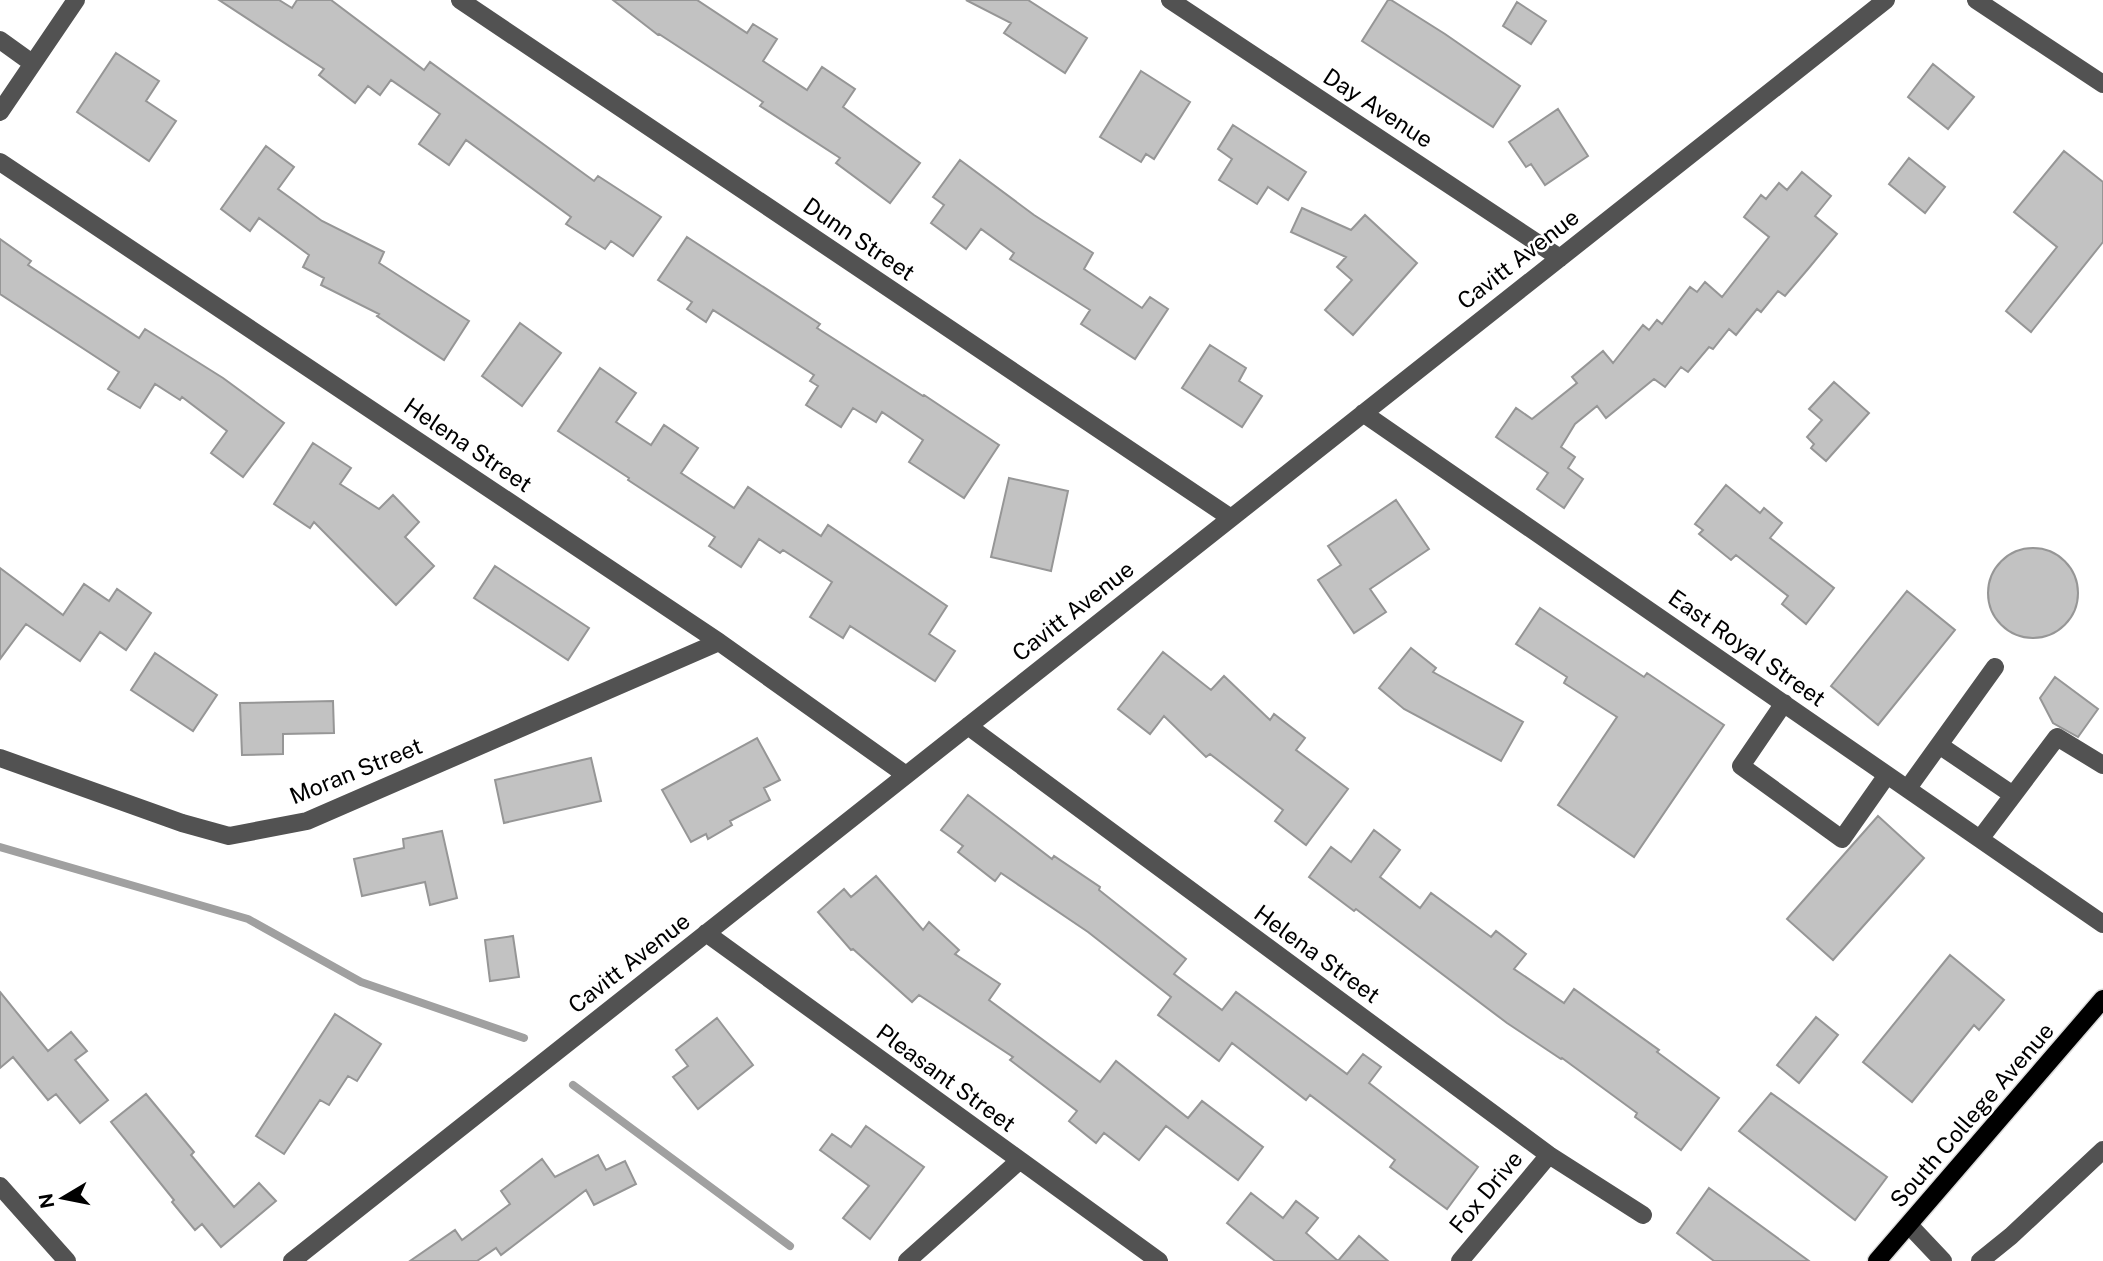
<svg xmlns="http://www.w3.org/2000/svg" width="2103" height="1261" font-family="'Public Sans',sans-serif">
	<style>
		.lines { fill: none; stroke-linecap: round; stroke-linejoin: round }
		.stream { stroke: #a0a0a0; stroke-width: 8 }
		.building { fill: #c2c2c2; stroke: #969696; stroke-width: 2 }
		.major-casing { stroke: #dbdbdb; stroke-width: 21 }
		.minor { stroke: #525252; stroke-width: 18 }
		.major { stroke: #000; stroke-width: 18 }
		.labels { text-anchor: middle; stroke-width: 5; stroke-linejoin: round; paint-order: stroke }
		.street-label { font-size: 23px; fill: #000; stroke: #fff }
	</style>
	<rect width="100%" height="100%" fill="#fff"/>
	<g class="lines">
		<path class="stream" d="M 0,847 L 248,919 L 361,982 L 524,1038
			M 573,1085 L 790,1246"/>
	</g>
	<path class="building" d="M 219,0 L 279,0 L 292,8 L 297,0 L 331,0 L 424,70 L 430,62 L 594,181 L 598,176 L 661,217 L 633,256 L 611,241 L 605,249 L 566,224 L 571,217 L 466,140 L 449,165 L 419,144 L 440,114 L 391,80 L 380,95 L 368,86 L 355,103 L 319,75 L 324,69 Z
		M 613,0 L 697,0 L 747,33 L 753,24 L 777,39 L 763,61 L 807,90 L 822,67 L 855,89 L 843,107 L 920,163 L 890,203 L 836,163 L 840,158 L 760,106 L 763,102 L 659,34 L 658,35 Z
		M 966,0 L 1028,0 L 1087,38 L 1065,73 L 1004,33 L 1011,23 Z
		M 1388,0 L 1391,0 L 1445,34 L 1520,86 L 1493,127 L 1362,41 Z
		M 1517,2 L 1546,21 L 1531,44 L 1503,26 Z
		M 116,53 L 159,81 L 146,101 L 176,121 L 149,161 L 77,112 Z
		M 1933,64 L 1974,97 L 1948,129 L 1908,97 Z
		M 1141,71 L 1190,102 L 1154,159 L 1146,154 L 1141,162 L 1100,137 Z
		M 1558,109 L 1588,156 L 1545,185 L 1531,164 L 1526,167 L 1509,142 Z
		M 1233,125 L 1306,172 L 1288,200 L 1268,187 L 1257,204 L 1219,180 L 1232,159 L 1218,149 Z
		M 266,146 L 294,167 L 278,189 L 322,221 L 384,252 L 379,263 L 469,321 L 444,360 L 377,316 L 379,314 L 321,285 L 324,278 L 303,267 L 309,255 L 259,218 L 250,231 L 221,209 Z
		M 2064,151 L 2103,182 L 2103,242 L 2031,332 L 2006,311 L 2057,247 L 2014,212 Z
		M 1909,158 L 1945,187 L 1925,213 L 1889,184 Z
		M 960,160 L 1034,215 L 1093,253 L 1084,269 L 1142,308 L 1150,297 L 1168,309 L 1135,359 L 1081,324 L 1090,310 L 1010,259 L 1014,253 L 981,229 L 966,249 L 931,223 L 944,205 L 933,197 Z
		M 1802,172 L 1831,196 L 1815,216 L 1837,234 L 1808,269 L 1785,296 L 1778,291 L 1761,312 L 1757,309 L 1736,335 L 1729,329 L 1713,349 L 1709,347 L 1688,372 L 1681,367 L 1665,387 L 1654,379 L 1606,418 L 1597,406 L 1575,424 L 1561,447 L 1575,457 L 1568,468 L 1583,479 L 1564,508 L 1537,489 L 1548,473 L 1496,437 L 1516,408 L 1532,419 L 1577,383 L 1572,377 L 1603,351 L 1613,363 L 1643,325 L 1649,330 L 1657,320 L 1662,324 L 1690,287 L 1697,292 L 1705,282 L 1722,297 L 1769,237 L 1744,217 L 1761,195 L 1766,199 L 1779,183 L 1787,190 Z
		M 1302,208 L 1351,230 L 1365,215 L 1417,263 L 1353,335 L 1325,310 L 1352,280 L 1337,267 L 1346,257 L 1291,232 Z
		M 687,237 L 820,324 L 817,328 L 923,396 L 924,395 L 999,445 L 964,498 L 909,462 L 923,440 L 882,412 L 876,422 L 853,408 L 841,427 L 806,405 L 818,386 L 810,381 L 814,375 L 713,310 L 706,322 L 687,309 L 692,302 L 658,280 Z
		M 0,239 L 31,261 L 28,265 L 139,338 L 145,329 L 223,378 L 284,423 L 243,477 L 211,453 L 227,431 L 182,397 L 180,400 L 155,384 L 140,408 L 108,389 L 119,372 L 0,294 Z
		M 520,323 L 561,353 L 522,406 L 482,376 Z
		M 1210,345 L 1246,368 L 1239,381 L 1262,396 L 1242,427 L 1182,388 Z
		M 600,368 L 636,393 L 616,422 L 651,445 L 664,425 L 698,448 L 681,473 L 734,508 L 748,487 L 821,536 L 828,525 L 947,606 L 929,634 L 955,651 L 935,681 L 850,626 L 843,638 L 810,617 L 832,582 L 783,550 L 780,553 L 759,539 L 741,567 L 709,546 L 715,537 L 628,480 L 629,478 L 558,431 Z
		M 1834,382 L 1869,413 L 1826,461 L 1811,448 L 1814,444 L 1807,437 L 1822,420 L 1809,409 Z
		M 313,443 L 351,468 L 340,484 L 379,509 L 393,495 L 419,522 L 405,537 L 434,566 L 396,605 L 314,522 L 310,528 L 274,504 Z
		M 1009,478 L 1068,491 L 1051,571 L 991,557 Z
		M 1726,485 L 1760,513 L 1764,508 L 1782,523 L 1770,538 L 1834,588 L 1806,624 L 1782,604 L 1788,596 L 1736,555 L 1731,560 L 1699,534 L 1703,530 L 1695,524 Z
		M 1396,500 L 1429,549 L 1370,589 L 1386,612 L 1354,633 L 1318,580 L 1341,565 L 1328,546 Z
		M1988 593a45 45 0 1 1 90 0a45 45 0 1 1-90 0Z
		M 495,566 L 589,628 L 568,660 L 474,598 Z
		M 0,568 L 63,615 L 84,584 L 109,601 L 117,589 L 151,613 L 126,650 L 100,632 L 80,661 L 26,624 L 0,659 Z
		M 1907,591 L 1955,630 L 1878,725 L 1831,686 Z
		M 1540,608 L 1644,677 L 1647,673 L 1724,725 L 1634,857 L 1558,805 L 1617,717 L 1564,683 L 1567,677 L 1516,644 Z
		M 1411,648 L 1436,668 L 1433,672 L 1523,722 L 1501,761 L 1404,709 L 1379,688 Z
		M 1163,652 L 1211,690 L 1224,676 L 1270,720 L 1274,714 L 1305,738 L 1296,750 L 1348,789 L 1306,845 L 1275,821 L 1283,810 L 1210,754 L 1206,757 L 1164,716 L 1150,734 L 1118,709 Z
		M 155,653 L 217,695 L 193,731 L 131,690 Z
		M 2055,677 L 2098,709 L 2078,737 L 2053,723 L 2040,698 Z
		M 333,701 L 334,733 L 283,734 L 283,754 L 242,755 L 240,703 Z
		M 757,738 L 780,780 L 764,788 L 770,800 L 730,821 L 732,825 L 708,839 L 706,834 L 691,842 L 662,790 Z
		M 591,758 L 601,801 L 504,823 L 495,780 Z
		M 968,795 L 1052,859 L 1054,856 L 1100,887 L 1099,890 L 1186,959 L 1174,974 L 1222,1010 L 1236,992 L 1347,1074 L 1363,1054 L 1381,1067 L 1369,1083 L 1478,1167 L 1447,1209 L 1390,1167 L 1395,1160 L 1310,1095 L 1306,1100 L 1232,1043 L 1219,1061 L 1158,1015 L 1171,997 L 1088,932 L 1001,873 L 995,881 L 958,852 L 963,846 L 941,830 Z
		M 1878,816 L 1924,858 L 1833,960 L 1787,919 Z
		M 1374,830 L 1400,850 L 1380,877 L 1420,908 L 1431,893 L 1491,937 L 1496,931 L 1526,954 L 1514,969 L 1564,1003 L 1574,989 L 1659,1050 L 1657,1052 L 1719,1098 L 1681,1150 L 1635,1117 L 1637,1113 L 1562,1058 L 1561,1059 L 1507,1023 L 1356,909 L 1354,911 L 1309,877 L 1331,847 L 1351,862 Z
		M 442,831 L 457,898 L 430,905 L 425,882 L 362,896 L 354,859 L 404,848 L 403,839 Z
		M 876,876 L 923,930 L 929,922 L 959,950 L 955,954 L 1000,984 L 989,1000 L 1100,1082 L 1116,1061 L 1188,1118 L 1202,1101 L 1263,1147 L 1238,1180 L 1166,1126 L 1139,1160 L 1104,1133 L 1096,1143 L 1069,1121 L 1077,1111 L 1010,1060 L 1013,1057 L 919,995 L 912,1002 L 853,949 L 851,950 L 818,912 L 844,889 L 851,897 Z
		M 513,936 L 519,977 L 490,981 L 485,940 Z
		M 1950,955 L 2004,1000 L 1979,1030 L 1974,1025 L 1912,1102 L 1863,1062 Z
		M 0,992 L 48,1051 L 71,1032 L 87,1051 L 75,1060 L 108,1100 L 80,1123 L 56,1094 L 48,1100 L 13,1057 L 0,1068 Z
		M 335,1014 L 381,1044 L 357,1081 L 348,1076 L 329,1105 L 320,1100 L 284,1154 L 256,1136 Z
		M 1816,1017 L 1838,1035 L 1799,1083 L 1777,1065 Z
		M 717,1018 L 753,1065 L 698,1109 L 673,1077 L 688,1066 L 676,1050 Z
		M 1771,1093 L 1887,1177 L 1855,1220 L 1739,1131 Z
		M 146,1094 L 194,1152 L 191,1155 L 234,1207 L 259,1183 L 276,1201 L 221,1247 L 202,1224 L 195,1230 L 172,1202 L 174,1200 L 111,1122 Z
		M 866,1126 L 924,1167 L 870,1239 L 843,1218 L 869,1186 L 820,1150 L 832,1134 L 851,1147 Z
		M 598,1155 L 606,1170 L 625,1161 L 636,1184 L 594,1205 L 586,1190 L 501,1255 L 496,1248 L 477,1261 L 410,1261 L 455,1230 L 462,1240 L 510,1204 L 501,1191 L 542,1159 L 555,1177 Z
		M 1709,1188 L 1809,1261 L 1714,1261 L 1677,1233 Z
		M 1251,1193 L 1283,1218 L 1296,1201 L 1318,1218 L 1306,1233 L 1338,1261 L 1359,1236 L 1388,1261 L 1275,1261 L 1227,1223 Z"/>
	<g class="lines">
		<g class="major-casing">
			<path id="major" d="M 1877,1261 L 2103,999"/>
		</g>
		<path class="minor" d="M 460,0 L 1231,518
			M 1170,0 L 1560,258
			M 1976,0 L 2103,84
			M 0,40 L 32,63
			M 0,112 L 76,0
			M 0,162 L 719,642 L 906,775
			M 1363,413 L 2103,924
			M 1784,703 L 1741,766 L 1842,839 L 1887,775
			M 968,726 L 1549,1155 L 1643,1215
			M 1939,745 L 2013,795
			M 0,758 L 182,823 L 229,836 L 307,821 L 719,642
			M 1908,788 L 1995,667
			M 1980,839 L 2057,737 L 2103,765
			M 706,933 L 1159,1261
			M 0,1186 L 67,1261
			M 1909,1225 L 1943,1261
			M 292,1261 L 1886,0
			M 907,1261 L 1019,1161
			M 1460,1261 L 1549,1155
			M 1980,1261 L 2011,1236 L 2103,1150"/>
		<use href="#major" class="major"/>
	</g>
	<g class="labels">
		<g class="street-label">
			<text transform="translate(1378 108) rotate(33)" y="8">Day Avenue</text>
			<text transform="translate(859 239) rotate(34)" y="8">Dunn Street</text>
			<text transform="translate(1518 259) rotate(-38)" y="8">Cavitt Avenue</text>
			<text transform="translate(468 445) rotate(34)" y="8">Helena Street</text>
			<text transform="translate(1073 611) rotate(-38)" y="8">Cavitt Avenue</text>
			<text transform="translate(1747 648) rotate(35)" y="8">East Royal Street</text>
			<text transform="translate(356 771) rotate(-22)" y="8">Moran Street</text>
			<text transform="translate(1317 954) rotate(36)" y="8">Helena Street</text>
			<text transform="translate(629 963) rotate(-38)" y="8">Cavitt Avenue</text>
			<text transform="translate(946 1078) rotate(36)" y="8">Pleasant Street</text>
			<text transform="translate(1972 1115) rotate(-49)" y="8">South College Avenue</text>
			<text transform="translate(1486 1192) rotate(-50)" y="8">Fox Drive</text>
		</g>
	</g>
	<g transform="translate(63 1198) rotate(260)" stroke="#ffffff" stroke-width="5" paint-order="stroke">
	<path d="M0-5L12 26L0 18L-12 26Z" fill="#000000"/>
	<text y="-10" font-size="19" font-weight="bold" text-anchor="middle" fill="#000000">N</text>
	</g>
</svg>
